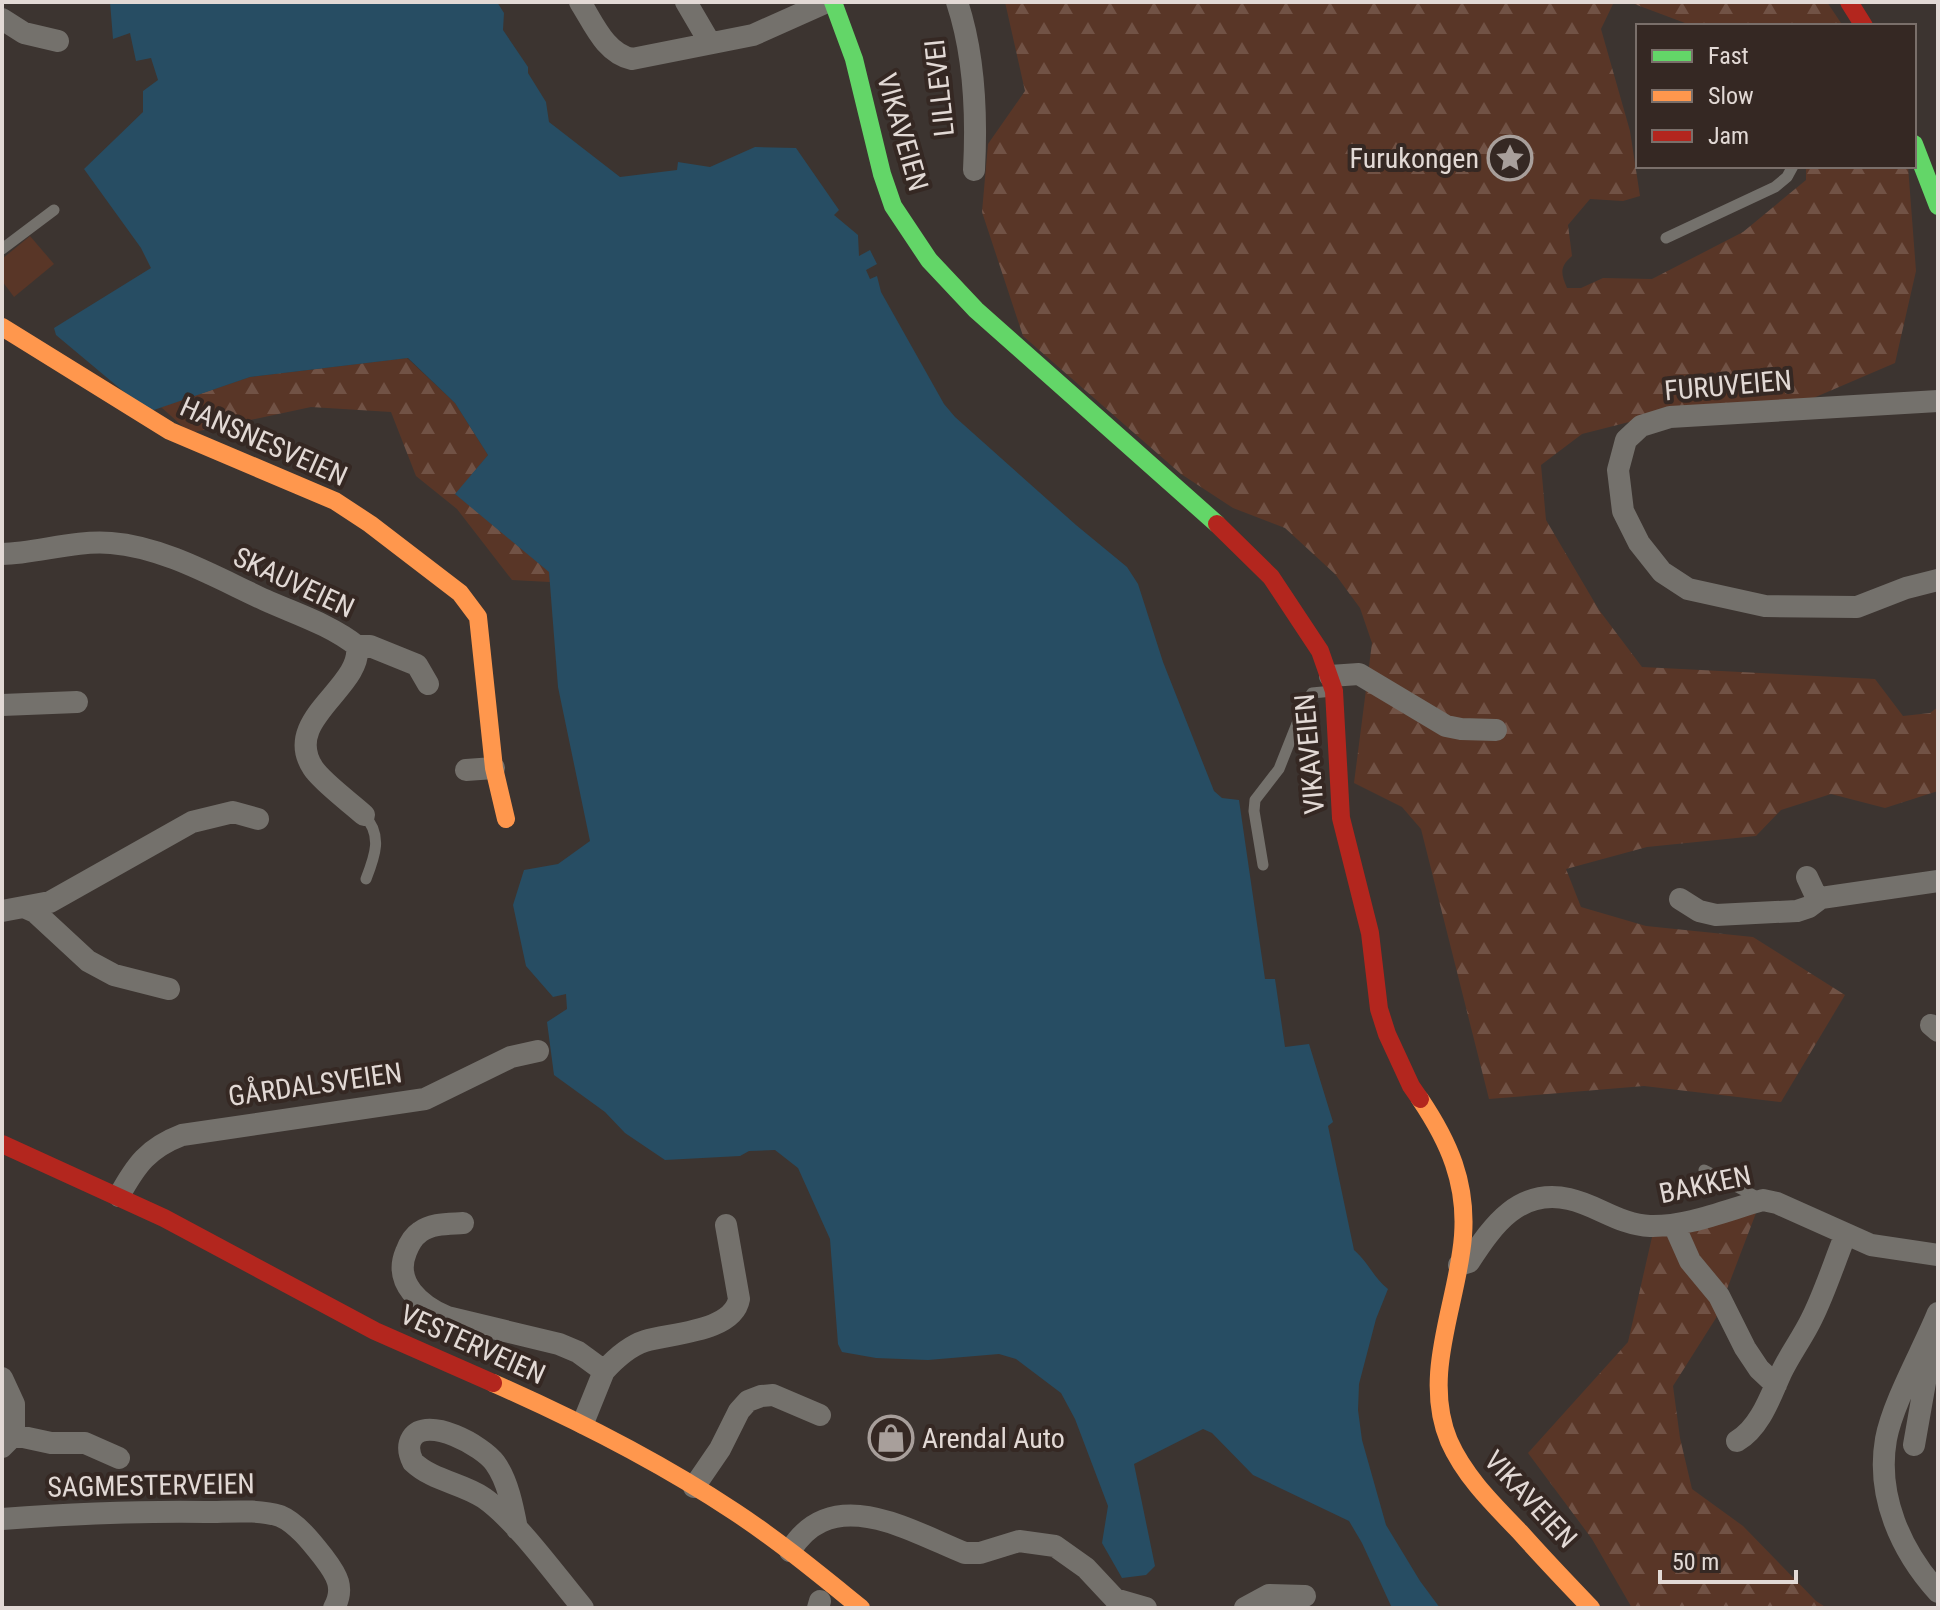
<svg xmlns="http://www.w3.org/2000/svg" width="1940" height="1610" font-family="'Roboto Condensed',sans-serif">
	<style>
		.forest { fill: url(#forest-firs) }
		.green { fill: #593627 }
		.water { fill: #274d63 }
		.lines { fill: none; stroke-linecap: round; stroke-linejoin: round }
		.lane { stroke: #74716c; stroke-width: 11 }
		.street { stroke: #74716c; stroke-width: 22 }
		.fast { stroke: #63d668; stroke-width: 18 }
		.slow { stroke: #ff974d; stroke-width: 18 }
		.jam { stroke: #b3261e; stroke-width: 18 }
		.labels { text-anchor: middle; stroke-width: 8; stroke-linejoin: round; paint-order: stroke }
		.street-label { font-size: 28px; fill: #e2d9d5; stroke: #352823 }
		.poi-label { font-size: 28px; fill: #e2d9d5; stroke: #352823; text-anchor: end }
	</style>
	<defs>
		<pattern id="forest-firs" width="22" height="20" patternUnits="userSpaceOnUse" patternTransform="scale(2)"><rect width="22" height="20" fill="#593627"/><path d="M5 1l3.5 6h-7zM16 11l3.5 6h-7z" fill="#715245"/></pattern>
	</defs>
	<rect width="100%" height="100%" fill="#3c3430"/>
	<path class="forest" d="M 1005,2 L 1614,2 L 1601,29 L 1630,131 L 1640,196 L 1623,201 L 1590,199 L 1568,225 L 1572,256 C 1559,267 1561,274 1567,288 L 1581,288 L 1603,278 L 1652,279 L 1743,232 L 1806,180 L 1806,166 L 1908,166 L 1916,271 L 1895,363 L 1797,405 L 1688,407 L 1582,434 L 1541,465 L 1546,520 L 1599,610 L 1642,667 L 1875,679 L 1903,716 L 1930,713 L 1938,707 L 1938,791 L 1885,808 L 1831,794 L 1781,810 L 1756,836 L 1647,847 L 1566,869 L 1581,907 L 1646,926 L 1753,937 L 1845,995 L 1781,1102 L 1644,1086 L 1489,1099 L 1421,829 L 1402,807 L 1354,783 L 1372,643 L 1360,608 L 1335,574 L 1285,528 L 1233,508 L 1181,474 L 1023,336 L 982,212 L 988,144 L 1025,91 Z
		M 1629,2 L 1827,2 L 1843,26 L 1693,26 Z
		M 407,358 L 455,403 L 488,455 L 456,494 L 549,571 L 550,582 L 512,580 L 457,509 L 416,476 L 391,412 L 311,407 L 190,433 L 161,407 L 250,377 Z
		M 1756,1213 L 1716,1318 L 1673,1386 L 1680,1438 L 1692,1489 L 1743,1526 L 1816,1601 L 1827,1608 L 1632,1608 L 1592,1539 L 1528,1453 L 1628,1342 L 1655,1224 Z"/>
	<path class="green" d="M 30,236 L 54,264 L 14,297 L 2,281 L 2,259 Z"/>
	<path class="water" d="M 110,2 L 497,2 L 504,13 L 503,30 L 528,67 L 528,73 L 546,102 L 549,122 L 620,177 L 677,170 L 678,162 L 710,167 L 755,147 L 796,148 L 839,210 L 834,215 L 858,235 L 859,256 L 870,250 L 877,264 L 866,270 L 870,279 L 877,276 L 881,292 L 944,404 L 955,417 L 1076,525 L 1127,567 L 1138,584 L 1163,662 L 1214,791 L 1222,798 L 1239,800 L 1265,979 L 1275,979 L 1285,1047 L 1309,1044 L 1333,1122 L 1328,1126 L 1354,1250 C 1369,1263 1373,1277 1388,1289 L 1376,1319 L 1359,1384 L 1358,1410 L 1362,1440 L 1386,1525 L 1420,1581 L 1440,1608 L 1392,1608 L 1362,1543 L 1349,1521 L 1253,1475 L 1212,1433 L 1203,1429 L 1134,1464 L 1155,1566 L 1146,1575 L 1122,1578 L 1102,1543 L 1108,1506 L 1075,1419 L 1061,1393 L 1016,1359 L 999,1354 L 928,1360 L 876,1358 L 842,1352 L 838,1344 L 830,1239 L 798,1168 L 775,1150 L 749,1151 L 740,1156 L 665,1160 L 625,1133 L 605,1112 L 554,1075 L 547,1022 L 567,1009 L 566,994 L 553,997 L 526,966 L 513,905 L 524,870 L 558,864 L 590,841 L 558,687 L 549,572 L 455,494 L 488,455 L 455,403 L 408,358 L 250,377 L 148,412 L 56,335 L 54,328 L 151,268 L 141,248 L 84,169 L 143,112 L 143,91 L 158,80 L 151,58 L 136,61 L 130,33 L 113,39 Z"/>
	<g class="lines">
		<path class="lane" d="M 1666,238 L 1775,187 L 1787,177 L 1793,166
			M 2,249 L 54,210
			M 364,815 C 383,835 375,856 366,879
			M 1263,865 L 1254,811 L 1255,800 L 1279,769 L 1304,706 L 1312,693 L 1333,691
			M 1704,1170 L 1759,1198"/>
		<path class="street" d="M 580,2 C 594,24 605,53 632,59 L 753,35 L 827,2
			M 686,2 L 710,43
			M 957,2 C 975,56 977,114 974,170
			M 2,19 L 24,33 L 58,41
			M 1938,401 L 1670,417 L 1641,426 L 1626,440 L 1618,470 L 1623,511 L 1639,543 L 1662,572 L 1688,589 L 1765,606 L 1857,607 L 1906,588 L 1938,580
			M 2,554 C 38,553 74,540 111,543 C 164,547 217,578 265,600 C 296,614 331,625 357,646 C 363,688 281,719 313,768 C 322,782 351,803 364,815
			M 357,646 L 370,646 L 417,665 L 428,684
			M 1330,676 L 1359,674 L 1446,726 L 1461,729 L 1496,730
			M 2,705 L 77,702
			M 466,770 L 494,768
			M 1807,877 L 1815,894 L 1821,898 L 1938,881
			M 1680,899 L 1699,911 L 1716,915 L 1797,911 L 1809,907 L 1821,898
			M 26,908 L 35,912 L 88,961 L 114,975 L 169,989
			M 2,911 L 50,902 L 192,822 L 233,812 L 258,819
			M 1931,1025 L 1938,1031
			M 119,1196 C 136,1165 148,1148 182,1135 L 425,1099 L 511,1057 L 538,1051
			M 463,1223 C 449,1224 432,1223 420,1232 C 414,1236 409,1244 406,1252 C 393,1283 421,1306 447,1317 L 559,1344 L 578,1352 L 604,1371 L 583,1423
			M 1674,1225 L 1690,1261 L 1719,1296 L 1745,1348 L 1759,1369 L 1776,1385
			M 1459,1265 L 1469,1262 C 1493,1225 1519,1188 1569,1199 C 1597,1205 1620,1225 1650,1226 C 1687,1227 1727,1210 1763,1200 L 1777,1203 L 1871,1245 L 1938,1255
			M 1938,1313 C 1923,1350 1893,1402 1886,1439 C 1876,1496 1901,1551 1938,1592
			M 604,1371 C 615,1359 629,1346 645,1341 C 671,1333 733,1332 739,1299 L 726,1225
			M 2,1378 L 14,1404 L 14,1435 L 2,1447
			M 14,1435 L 51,1443 L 85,1443 L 119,1458
			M 1737,1441 C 1760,1428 1771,1395 1781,1373 C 1790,1354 1803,1337 1812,1318 C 1825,1292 1834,1263 1845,1236
			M 1914,1445 L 1930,1354
			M 694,1487 L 720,1449 L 739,1411 L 748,1401 L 761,1396 L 773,1395 L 820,1415
			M 2,1519 C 70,1514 138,1511 206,1512 C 229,1512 258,1509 280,1516 C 297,1523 313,1544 324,1558 C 337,1575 345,1588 334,1608
			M 517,1529 C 513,1508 508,1481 495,1463 C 483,1446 427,1415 412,1438 C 407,1446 409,1454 413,1462 C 433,1481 462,1483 484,1498 C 517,1521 556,1576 583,1608
			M 790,1551 C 832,1482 910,1531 965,1553 L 980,1553 L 1019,1541 L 1055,1546 L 1086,1568 L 1115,1599 L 1146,1608
			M 818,1608 L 820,1601
			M 1245,1608 L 1269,1595 L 1305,1596"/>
		<path class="fast" d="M 833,2 L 854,59 L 882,174 L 893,206 L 929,260 L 976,310 L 1217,524
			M 1914,144 L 1938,206"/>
		<path class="slow" d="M 2,327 L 170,431 L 335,501 L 370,524 L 460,593 L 478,617 L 494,768 L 506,819
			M 1420,1099 C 1449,1142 1467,1183 1463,1236 C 1458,1303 1421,1374 1449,1441 C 1465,1477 1493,1504 1520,1532 C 1543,1558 1567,1583 1591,1608
			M 493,1383 C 577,1420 658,1461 735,1512 C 779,1541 820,1575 861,1608"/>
		<path class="jam" d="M 1849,2 L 1864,26
			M 1217,524 L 1271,577 L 1320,651 L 1334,691 L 1341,818 L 1370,933 L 1379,1009 L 1387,1034 L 1411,1086 L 1420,1099
			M 2,1144 L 164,1218 L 375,1331 L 493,1383"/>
	</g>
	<defs>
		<g id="sight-ring" transform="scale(2.3)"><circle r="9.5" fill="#352823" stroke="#a89f9b" stroke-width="1.5"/><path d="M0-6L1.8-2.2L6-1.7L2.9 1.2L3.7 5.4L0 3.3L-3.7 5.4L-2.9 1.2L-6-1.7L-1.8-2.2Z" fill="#a89f9b"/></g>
		<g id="shop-ring" transform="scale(2.3)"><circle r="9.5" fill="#352823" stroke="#a89f9b" stroke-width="1.5"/><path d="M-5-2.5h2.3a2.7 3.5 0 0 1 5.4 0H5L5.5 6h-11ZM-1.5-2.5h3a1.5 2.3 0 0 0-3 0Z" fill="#a89f9b"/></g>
	</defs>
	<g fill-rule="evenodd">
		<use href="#sight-ring" x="1510" y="158"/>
		<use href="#shop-ring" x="891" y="1438"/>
	</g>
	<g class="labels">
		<g class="street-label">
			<text transform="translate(939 88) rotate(-96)" y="10">LILLEVEI</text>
			<text transform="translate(903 132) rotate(74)" y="10">VIKAVEIEN</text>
			<text transform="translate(1728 385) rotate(-5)" y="10">FURUVEIEN</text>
			<text transform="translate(264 441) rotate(24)" y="10">HANSNESVEIEN</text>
			<text transform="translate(294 582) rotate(25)" y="10">SKAUVEIEN</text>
			<text transform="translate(1309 754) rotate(-95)" y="10">VIKAVEIEN</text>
			<text transform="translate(315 1084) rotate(-8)" y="10">GÅRDALSVEIEN</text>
			<text transform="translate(1705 1184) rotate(-12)" y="10">BAKKEN</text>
			<text transform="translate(473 1344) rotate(24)" y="10">VESTERVEIEN</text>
			<text transform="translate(151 1485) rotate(-1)" y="10">SAGMESTERVEIEN</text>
			<text transform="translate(1531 1499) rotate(47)" y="10">VIKAVEIEN</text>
		</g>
		<g class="poi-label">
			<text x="1479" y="168">Furukongen</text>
			<text x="922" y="1448" text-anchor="start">Arendal Auto</text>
		</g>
	</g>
	<rect width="1940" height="1610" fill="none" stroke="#e2d9d5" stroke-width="8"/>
	<rect x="1636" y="24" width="280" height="144" fill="#352823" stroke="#7a6f6a" stroke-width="2"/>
	<rect x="1652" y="50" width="40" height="12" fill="#63d668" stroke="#7a6f6a" stroke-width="2"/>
	<text x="1708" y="64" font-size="24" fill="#e2d9d5">Fast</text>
	<rect x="1652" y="90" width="40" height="12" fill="#ff974d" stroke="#7a6f6a" stroke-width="2"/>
	<text x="1708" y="104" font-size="24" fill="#e2d9d5">Slow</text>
	<rect x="1652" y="130" width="40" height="12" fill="#b3261e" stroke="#7a6f6a" stroke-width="2"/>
	<text x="1708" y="144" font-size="24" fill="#e2d9d5">Jam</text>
	<path d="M1660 1570v12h136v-12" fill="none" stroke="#e2d9d5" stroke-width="4"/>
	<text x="1672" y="1570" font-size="24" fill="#e2d9d5" stroke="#352823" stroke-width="6" paint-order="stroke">50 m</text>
</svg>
